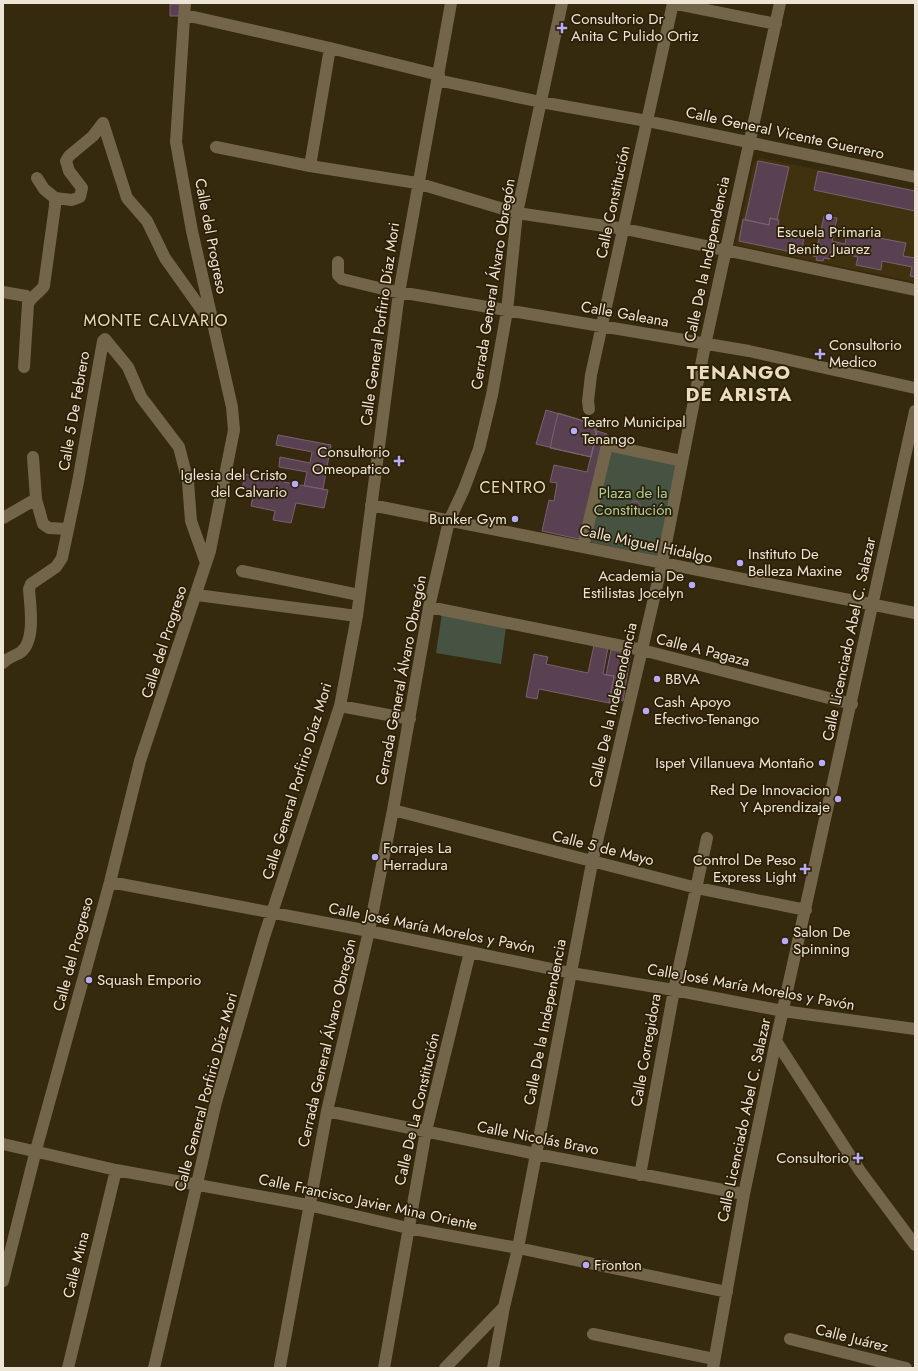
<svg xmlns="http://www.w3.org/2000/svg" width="918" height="1371" font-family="Jost,sans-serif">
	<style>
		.built { fill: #41320f }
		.green { fill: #465342 }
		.building { fill: #5a4151; stroke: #7b6071 }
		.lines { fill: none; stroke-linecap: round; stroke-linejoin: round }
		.minor { stroke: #73654a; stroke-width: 12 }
		.poi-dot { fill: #b8abf7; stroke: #2b1f05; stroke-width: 1.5 }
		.labels { text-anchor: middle; stroke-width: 3.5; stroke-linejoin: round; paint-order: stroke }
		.poi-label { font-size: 15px; fill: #ede5d6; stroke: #2b1f05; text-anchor: start }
		.street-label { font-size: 15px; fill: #ede5d6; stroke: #2b1f05 }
		.park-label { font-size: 15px; fill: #acd0a2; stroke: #2b1f05 }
		.neighbourhood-label { font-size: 16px; letter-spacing: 1px; fill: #ebdcbd; stroke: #2b1f05 }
		.district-label { font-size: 19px; font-weight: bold; letter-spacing: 1px; fill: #ebdcbd; stroke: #2b1f05 }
	</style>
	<rect width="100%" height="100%" fill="#35290e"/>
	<path class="built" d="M 761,158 L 915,190 L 915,282 L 736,245 L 754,162 Z"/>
	<path class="green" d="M 608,447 L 678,462 L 658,556 L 589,542 Z
		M 442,613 L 506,627 L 501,664 L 436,653 Z"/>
	<path class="building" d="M 170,4 L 182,4 L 181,16 L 170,16 Z
		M 758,161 L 789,167 L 777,220 L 770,218 L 769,225 L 745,220 Z
		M 818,171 L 915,191 L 915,211 L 814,190 Z
		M 824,216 L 837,218 L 832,241 L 845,244 L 847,232 L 906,243 L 903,256 L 915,258 L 915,280 L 915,277 L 910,276 L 912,267 L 882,261 L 881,270 L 856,265 L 858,257 L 831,251 L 830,259 L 824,258 L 823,261 L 816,260 L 817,257 L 813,256 L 814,247 L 817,248 Z
		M 770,218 L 779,220 L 778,227 L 805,232 L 801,254 L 739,241 L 743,219 L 769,225 Z
		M 546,410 L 594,424 L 596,435 L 591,457 L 536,444 Z
		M 558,413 L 594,424 L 597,431 L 591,457 L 550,448 Z
		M 597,431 L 607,434 L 583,540 L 542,531 L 549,500 L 554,501 L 557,483 L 550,482 L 554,465 L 587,472 Z
		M 278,435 L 331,445 L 323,489 L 304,486 L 307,472 L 279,467 L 280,457 L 310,463 L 312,452 L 276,445 Z
		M 245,474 L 267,479 L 268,475 L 285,478 L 284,482 L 328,490 L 324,508 L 296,503 L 291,523 L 273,520 L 275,511 L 251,506 L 254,491 L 242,489 Z
		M629.5 507a5.5 5.5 0 1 1 11 0a5.5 5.5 0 1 1-11 0Z
		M 594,645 L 608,648 L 603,674 L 614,676 L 609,703 L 539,689 L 537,699 L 526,697 L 534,654 L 548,657 L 546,664 L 588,673 Z
		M 611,650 L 631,652 L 623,701 L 614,699 L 613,703 L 609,703 L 614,676 L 606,675 Z"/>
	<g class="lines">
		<path class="minor" d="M 672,3 L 776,24
			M 185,15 L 330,48 L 439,75
			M 437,80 L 541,102 L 647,121 L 915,177
			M 216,147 L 310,166 L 417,183 L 517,213 L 625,229 L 915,290
			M 310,166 L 330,48
			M 55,198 L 72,200 L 80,197 L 82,188 L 69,171 L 66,161 L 69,156 L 93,136 L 103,123 L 127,198 L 147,221 L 165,258 L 209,320
			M 338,262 L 338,275 L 342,279 L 387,290 L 749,351 L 915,388
			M 3,292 L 26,296 L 30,300
			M 24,367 L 28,304 C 31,297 39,293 44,286 L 55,206 L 55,198 L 44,189 L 37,178
			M 589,409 L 588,401 L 591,375 L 673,3
			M 33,457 L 36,499 L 43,524 L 49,528 L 68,529
			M 371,505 L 915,613
			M 3,518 L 36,499
			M 583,547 L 607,445 L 682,461
			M 242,571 L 359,595
			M 197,595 L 357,616
			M 429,607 L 642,650 L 852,704
			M 3,663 C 8,657 15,656 21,652 C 36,640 30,605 29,589 L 31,584 L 56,567 L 62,558 L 78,482 L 103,341 L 105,339 L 128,367 L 141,397 L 179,447 L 188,482 L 191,521 L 206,563
			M 340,706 L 410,719
			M 393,810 L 697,888 L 806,910
			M 110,882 L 369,931 L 571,973 L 674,990 L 783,1011 L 915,1029
			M 776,1041 L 860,1171 L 915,1245
			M 327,1111 L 536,1154 L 744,1194
			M 3,1144 L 116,1170 L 308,1205 L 408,1228 L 518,1248 L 727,1292
			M 640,1175 L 674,990 L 707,838
			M 3,1281 L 36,1150 L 110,882 L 140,761 L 210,551 L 234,430 L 232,407 L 192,231 L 176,142 L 185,3
			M 593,1334 L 714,1359
			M 790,1339 L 906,1368
			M 280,1366 L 327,1111 L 369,931 L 393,810 L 429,607 L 449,521 L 464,489 L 479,449 L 492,395 L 507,311 L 517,213 L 562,3
			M 68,1368 L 116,1170
			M 154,1368 L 216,1102 L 264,937 L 340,706 L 357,616 L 399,293 L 451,3
			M 384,1368 L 426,1131 L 470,952
			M 445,1368 L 504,1307
			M 493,1368 L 504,1307 L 518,1248 L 592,863 L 662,564 L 705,345 L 780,3
			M 713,1368 L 744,1194 L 776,1041 L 915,411"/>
	</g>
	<g class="poi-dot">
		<path d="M560 22h4v4h4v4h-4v4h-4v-4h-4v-4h4z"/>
		<circle cx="829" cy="217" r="4"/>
		<path d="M818 348h4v4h4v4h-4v4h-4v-4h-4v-4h4z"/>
		<circle cx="574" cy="431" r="4"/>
		<path d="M397 455h4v4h4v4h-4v4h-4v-4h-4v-4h4z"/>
		<circle cx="295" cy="484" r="4"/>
		<circle cx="515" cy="519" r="4"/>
		<circle cx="740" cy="563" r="4"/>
		<circle cx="692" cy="585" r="4"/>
		<circle cx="657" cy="679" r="4"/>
		<circle cx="646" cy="711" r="4"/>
		<circle cx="822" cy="763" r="4"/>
		<circle cx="838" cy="799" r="4"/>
		<circle cx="375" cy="857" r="4"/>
		<path d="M803 863h4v4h4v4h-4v4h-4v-4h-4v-4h4z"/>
		<circle cx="785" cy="941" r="4"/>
		<circle cx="89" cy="980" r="4"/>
		<path d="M856 1152h4v4h4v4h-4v4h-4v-4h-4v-4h4z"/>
		<circle cx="586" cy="1265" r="4"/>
	</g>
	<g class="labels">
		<g class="poi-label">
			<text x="571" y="24">Consultorio Dr<tspan x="571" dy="17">Anita C Pulido Ortiz</tspan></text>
			<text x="829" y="237" text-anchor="middle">Escuela Primaria<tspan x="829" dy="17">Benito Juarez</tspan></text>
			<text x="829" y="350">Consultorio<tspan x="829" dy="17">Medico</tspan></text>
			<text x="582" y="427">Teatro Municipal<tspan x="582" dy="17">Tenango</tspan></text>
			<text x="390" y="457" text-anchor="end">Consultorio<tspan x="390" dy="17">Omeopatico</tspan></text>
			<text x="287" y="480" text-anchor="end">Iglesia del Cristo<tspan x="287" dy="17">del Calvario</tspan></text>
			<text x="507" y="524" text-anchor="end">Bunker Gym</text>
			<text x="748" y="559">Instituto De<tspan x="748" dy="17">Belleza Maxine</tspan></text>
			<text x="684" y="581" text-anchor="end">Academia De<tspan x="684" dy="17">Estilistas Jocelyn</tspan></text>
			<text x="665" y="684">BBVA</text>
			<text x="654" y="707">Cash Apoyo<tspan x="654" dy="17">Efectivo-Tenango</tspan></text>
			<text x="814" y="768" text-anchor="end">Ispet Villanueva Montaño</text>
			<text x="830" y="795" text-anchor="end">Red De Innovacion<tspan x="830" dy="17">Y Aprendizaje</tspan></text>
			<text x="383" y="853">Forrajes La<tspan x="383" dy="17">Herradura</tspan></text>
			<text x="796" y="865" text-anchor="end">Control De Peso<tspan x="796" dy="17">Express Light</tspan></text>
			<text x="793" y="937">Salon De<tspan x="793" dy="17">Spinning</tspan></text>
			<text x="97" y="985">Squash Emporio</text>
			<text x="849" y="1163" text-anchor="end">Consultorio</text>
			<text x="594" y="1270">Fronton</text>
		</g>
		<g class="street-label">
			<text transform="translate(785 133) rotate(12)" y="5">Calle General Vicente Guerrero</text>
			<text transform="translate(613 202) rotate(-78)" y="5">Calle Constitución</text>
			<text transform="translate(211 236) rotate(79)" y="5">Calle del Progreso</text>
			<text transform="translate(707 259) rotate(-78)" y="5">Calle De la Independencia</text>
			<text transform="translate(493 284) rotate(-81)" y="5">Cerrada General Álvaro Obregón</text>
			<text transform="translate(625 314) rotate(10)" y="5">Calle Galeana</text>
			<text transform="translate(380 324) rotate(-82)" y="5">Calle General Porfirio Díaz Mori</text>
			<text transform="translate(74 411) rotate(-80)" y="5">Calle 5 De Febrero</text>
			<text transform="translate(646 544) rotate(12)" y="5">Calle Miguel Hidalgo</text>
			<text transform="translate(849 639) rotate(-78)" y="5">Calle Licenciado Abel C. Salazar</text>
			<text transform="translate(164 642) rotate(-72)" y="5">Calle del Progreso</text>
			<text transform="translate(703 650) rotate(14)" y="5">Calle A Pagaza</text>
			<text transform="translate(401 680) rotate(-79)" y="5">Cerrada General Álvaro Obregón</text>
			<text transform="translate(613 705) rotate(-77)" y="5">Calle De la Independencia</text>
			<text transform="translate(297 781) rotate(-73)" y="5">Calle General Porfirio Díaz Mori</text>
			<text transform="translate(603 848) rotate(14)" y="5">Calle 5 de Mayo</text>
			<text transform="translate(432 928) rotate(11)" y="5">Calle José María Morelos y Pavón</text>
			<text transform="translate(73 954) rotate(-75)" y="5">Calle del Progreso</text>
			<text transform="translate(751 987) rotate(10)" y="5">Calle José María Morelos y Pavón</text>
			<text transform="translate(545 1022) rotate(-79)" y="5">Calle De la Independencia</text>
			<text transform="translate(327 1043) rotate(-77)" y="5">Cerrada General Álvaro Obregón</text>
			<text transform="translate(646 1050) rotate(-80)" y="5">Calle Corregidora</text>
			<text transform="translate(206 1092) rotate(-75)" y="5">Calle General Porfirio Díaz Mori</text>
			<text transform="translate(417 1109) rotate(-77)" y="5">Calle De La Constitución</text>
			<text transform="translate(744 1120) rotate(-78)" y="5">Calle Licenciado Abel C. Salazar</text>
			<text transform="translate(538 1138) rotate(11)" y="5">Calle Nicolás Bravo</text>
			<text transform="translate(368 1202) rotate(12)" y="5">Calle Francisco Javier Mina Oriente</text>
			<text transform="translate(76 1265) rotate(-76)" y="5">Calle Mina</text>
			<text transform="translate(852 1338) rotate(14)" y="5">Calle Juárez</text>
		</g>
		<g class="park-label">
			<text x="633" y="498">Plaza de la<tspan x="633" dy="17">Constitución</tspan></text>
		</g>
		<g class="neighbourhood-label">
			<text x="156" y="326">MONTE CALVARIO</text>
			<text x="513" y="493">CENTRO</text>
		</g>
		<g class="district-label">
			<text x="739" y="379">TENANGO<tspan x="739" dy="22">DE ARISTA</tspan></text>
		</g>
	</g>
	<rect width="918" height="1371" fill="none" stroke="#ede5d6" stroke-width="8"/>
</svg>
